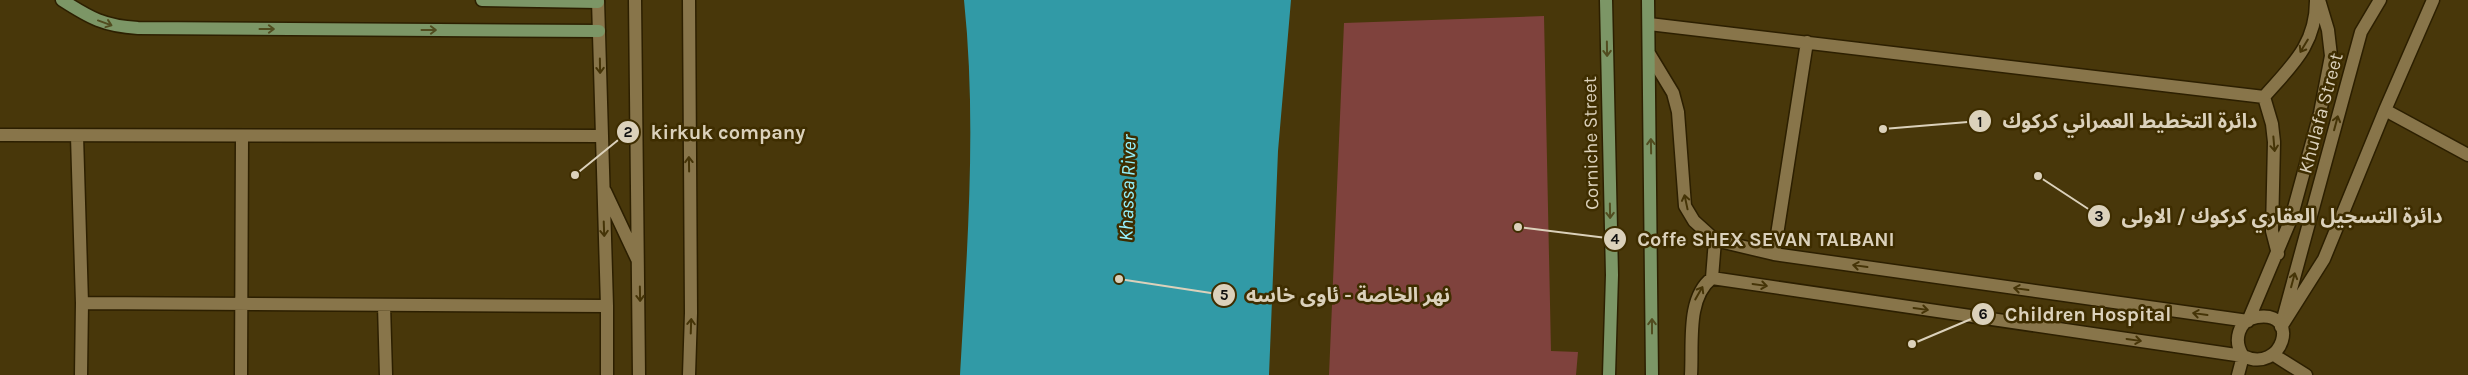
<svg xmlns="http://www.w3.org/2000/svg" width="2468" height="375" font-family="Karla,'Noto Sans Arabic',sans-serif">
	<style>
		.green { fill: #7f423d }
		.water { fill: #319aa6 }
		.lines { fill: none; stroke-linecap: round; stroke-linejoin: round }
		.minor-casing { stroke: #2c1f00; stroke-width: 15 }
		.major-casing { stroke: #2c1f00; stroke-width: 15 }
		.minor { stroke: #88754a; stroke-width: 12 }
		.major { stroke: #7c9666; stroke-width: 12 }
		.oneway { stroke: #514c1f }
		.oneway2 { stroke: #453407 }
		.labels { text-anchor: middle; stroke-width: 5; stroke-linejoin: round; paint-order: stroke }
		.street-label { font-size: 19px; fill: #dbd1bb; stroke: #3e2d00 }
		.water-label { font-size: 20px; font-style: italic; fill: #95f1fc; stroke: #3e2d00 }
		.leader { fill: none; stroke: #dbd1bb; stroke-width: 2 }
		.callout-dot { fill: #dbd1bb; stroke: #3e2d00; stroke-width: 2 }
		.mark-label { font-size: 15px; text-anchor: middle; font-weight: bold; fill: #111 }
		.callout-label { font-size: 20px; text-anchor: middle; font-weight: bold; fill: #dbd1bb; stroke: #3e2d00; stroke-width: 5; stroke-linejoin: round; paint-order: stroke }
	</style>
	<rect width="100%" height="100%" fill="#48370a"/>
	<path class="green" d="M 1544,16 L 1551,351 L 1578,352 L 1576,375 L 1329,375 L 1344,23 Z"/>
	<path class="water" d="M 964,0 L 1291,0 L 1278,151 L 1269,375 L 960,375 C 967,250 977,125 964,0 Z"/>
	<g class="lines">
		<g class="minor-casing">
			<path id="minor" d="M 598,0 L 607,306 L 607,375
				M 635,0 L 639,375
				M 1649,24 L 2264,97
				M 1650,55 L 1673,93 L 1678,112 L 1685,206 L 1694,221 L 1715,240 L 1774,254 L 2248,321 L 2291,219 L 2320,113 L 2331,56 L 2328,30 L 2319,0
				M 2264,97 L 2272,124 L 2274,142 L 2272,231 L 2278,254
				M 2264,97 C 2291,66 2316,45 2316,1
				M 2385,110 L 2468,155
				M 0,135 L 601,136
				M 77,136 L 82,303 L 81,375
				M 605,191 L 637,259
				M 1774,254 L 1807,42
				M 1712,278 L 1715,240
				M 82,303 L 607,306
				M 384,305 L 386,375
				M 2284,315 L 2361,32 L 2380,0
				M 2281,327 L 2324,259 L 2385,110 L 2433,0
				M 2277,357 L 2306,375
				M 241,375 L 242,137
				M 689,375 L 691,313 L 689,0
				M 1691,375 C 1693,344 1686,298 1712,278 L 2243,356 C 2283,375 2302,310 2257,317 C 2238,320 2233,341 2243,356 L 2238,375"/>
		</g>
		<g class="major-casing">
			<path id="major" d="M 62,0 C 90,18 104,26 138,28 L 599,31
				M 482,0 L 598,2
				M 1606,0 L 1612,275 L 1609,375
				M 1648,0 L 1652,375"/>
		</g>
		<use href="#minor" class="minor"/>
		<use href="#major" class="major"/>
	</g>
	<defs><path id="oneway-shaft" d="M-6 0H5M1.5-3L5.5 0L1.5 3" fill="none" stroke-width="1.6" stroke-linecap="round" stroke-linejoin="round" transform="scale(1.25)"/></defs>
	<g class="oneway">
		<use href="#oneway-shaft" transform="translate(105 23) rotate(20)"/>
		<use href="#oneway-shaft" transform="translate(267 29)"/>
		<use href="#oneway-shaft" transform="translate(429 30)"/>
		<use href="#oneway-shaft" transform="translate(1607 49) rotate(89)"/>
		<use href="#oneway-shaft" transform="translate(1651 146) rotate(-91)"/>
		<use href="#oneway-shaft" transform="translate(1610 211) rotate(89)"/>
		<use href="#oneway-shaft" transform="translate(1652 326) rotate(-90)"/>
	</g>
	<g class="oneway2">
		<use href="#oneway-shaft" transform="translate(2304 46) rotate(121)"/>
		<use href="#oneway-shaft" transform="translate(600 66) rotate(89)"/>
		<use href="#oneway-shaft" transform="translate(2336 123) rotate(-75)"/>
		<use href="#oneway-shaft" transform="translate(2274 144) rotate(85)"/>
		<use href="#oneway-shaft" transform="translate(689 164) rotate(-91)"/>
		<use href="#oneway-shaft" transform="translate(1686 202) rotate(-102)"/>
		<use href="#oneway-shaft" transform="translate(604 229) rotate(88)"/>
		<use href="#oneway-shaft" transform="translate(1860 266) rotate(-172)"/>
		<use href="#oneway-shaft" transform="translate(2293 280) rotate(-75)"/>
		<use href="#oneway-shaft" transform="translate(1760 285) rotate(8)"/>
		<use href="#oneway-shaft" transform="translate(2021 289) rotate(-172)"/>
		<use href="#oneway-shaft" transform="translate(1699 293) rotate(-60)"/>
		<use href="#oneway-shaft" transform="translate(640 294) rotate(89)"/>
		<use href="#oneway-shaft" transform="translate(1921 309) rotate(8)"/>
		<use href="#oneway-shaft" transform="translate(2200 314) rotate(-172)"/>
		<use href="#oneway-shaft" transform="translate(691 326) rotate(-88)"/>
		<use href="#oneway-shaft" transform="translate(2134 340) rotate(8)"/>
	</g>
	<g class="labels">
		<g class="street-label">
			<text transform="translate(2320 113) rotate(-75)" y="7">Khulafa Street</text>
			<text transform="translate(1590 143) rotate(-91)" y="7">Corniche Street</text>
		</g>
		<g class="water-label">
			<text transform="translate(1127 188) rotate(-88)" y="7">Khassa River</text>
		</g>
	</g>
	<path class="leader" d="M1883 129L1980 121M575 175L628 132M2038 176L2099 216M1518 227L1615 239M1119 279L1224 295M1912 344L1983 314"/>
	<g class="callout-dot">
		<circle cx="1883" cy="129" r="5"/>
		<circle cx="575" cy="175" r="5"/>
		<circle cx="2038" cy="176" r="5"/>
		<circle cx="1518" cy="227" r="5"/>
		<circle cx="1119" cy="279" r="5"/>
		<circle cx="1912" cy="344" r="5"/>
		<circle cx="1980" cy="121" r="12"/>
		<circle cx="628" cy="132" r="12"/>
		<circle cx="2099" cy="216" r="12"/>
		<circle cx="1615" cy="239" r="12"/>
		<circle cx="1224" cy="295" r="12"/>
		<circle cx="1983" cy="314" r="12"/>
	</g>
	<g class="mark-label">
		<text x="1980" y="127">1</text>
		<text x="628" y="137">2</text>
		<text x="2099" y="221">3</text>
		<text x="1615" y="244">4</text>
		<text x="1224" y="300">5</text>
		<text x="1983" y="319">6</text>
	</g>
	<g class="callout-label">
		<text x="2130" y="128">دائرة التخطيط العمراني كركوك</text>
		<text x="728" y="139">kirkuk company</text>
		<text x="2282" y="223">دائرة التسجيل العقاري كركوك / الاولى</text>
		<text x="1766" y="246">Coffe SHEX SEVAN TALBANI</text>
		<text x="1348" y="302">نهر الخاصة - ئاوی خاسە</text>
		<text x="2088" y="321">Children Hospital</text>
	</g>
</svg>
